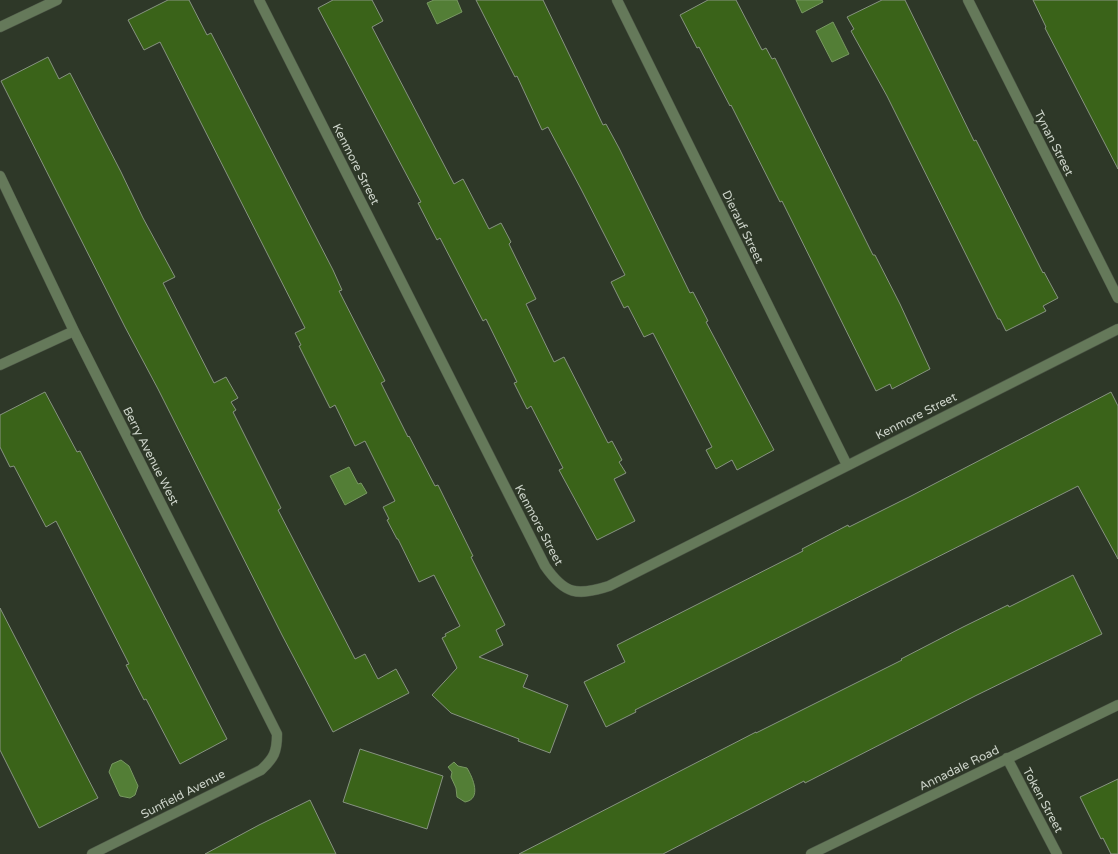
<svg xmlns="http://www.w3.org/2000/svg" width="1118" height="854" font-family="'Varela Round',sans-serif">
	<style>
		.water { fill: #537e36; stroke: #789862 }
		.building { fill: #3a6319; stroke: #879381 }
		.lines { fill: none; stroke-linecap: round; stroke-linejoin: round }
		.minor-casing { stroke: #4b5445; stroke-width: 11 }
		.tertiary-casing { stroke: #4b5445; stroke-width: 11 }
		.minor { stroke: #65795a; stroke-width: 10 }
		.tertiary { stroke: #65795a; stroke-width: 10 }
		.labels { text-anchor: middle; stroke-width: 4; stroke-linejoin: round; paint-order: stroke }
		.street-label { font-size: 12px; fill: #cdd4ca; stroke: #2e3828 }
	</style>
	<rect width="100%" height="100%" fill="#2e3828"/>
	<path class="water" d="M 434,0 L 457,0 L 462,12 L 437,24 L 427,3 Z
		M 796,0 L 822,0 L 823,2 L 802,13 Z
		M 833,22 L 849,54 L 832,62 L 816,31 Z
		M 349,467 L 358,484 L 361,483 L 367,493 L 345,505 L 330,476 Z
		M 121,760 L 129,766 L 138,786 L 135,795 L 130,798 L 120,796 L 109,772 L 112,764 Z
		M 454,762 L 458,766 L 467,768 C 473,778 482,799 465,802 L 457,797 L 456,788 L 451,777 L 452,772 L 448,767 Z"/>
	<path class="building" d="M 168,0 L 189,0 L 207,35 L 211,33 L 333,270 L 342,290 L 339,291 L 385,381 L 381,383 L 408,437 L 409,436 L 435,486 L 438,485 L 473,556 L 471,557 L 505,625 L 496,630 L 503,645 L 479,657 L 528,675 L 523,687 L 568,705 L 550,753 L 518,741 L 519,739 L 451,713 L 432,695 L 457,668 L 442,638 L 446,636 L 445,634 L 460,626 L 434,575 L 419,582 L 398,539 L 397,539 L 387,520 L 389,519 L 383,507 L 395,501 L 365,441 L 355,446 L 335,405 L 330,408 L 299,346 L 301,345 L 295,333 L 305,328 L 160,42 L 144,50 L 128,20 Z
		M 333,0 L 372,0 L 383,21 L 372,27 L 454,184 L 463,179 L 489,229 L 501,223 L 511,242 L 509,244 L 536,299 L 526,304 L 554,362 L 564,357 L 608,443 L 612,441 L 622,460 L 619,462 L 626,473 L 614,479 L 635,521 L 597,540 L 559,470 L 563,468 L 531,406 L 527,409 L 514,383 L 517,382 L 486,319 L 483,321 L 440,238 L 437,240 L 418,203 L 421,202 L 318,8 Z
		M 476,0 L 543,0 L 603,125 L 606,124 L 619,148 L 690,293 L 693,292 L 708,321 L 706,322 L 774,450 L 737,470 L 732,460 L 716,469 L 706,450 L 712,447 L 653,333 L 644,337 L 628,306 L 624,308 L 611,282 L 625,275 L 581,189 L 548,127 L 542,130 L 517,76 L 515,77 Z
		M 708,0 L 736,0 L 762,50 L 766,48 L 772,59 L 775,58 L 873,255 L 875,255 L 900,304 L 930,369 L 892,389 L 890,384 L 876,391 L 782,201 L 780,202 L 731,105 L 730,106 L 699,47 L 697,48 L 680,15 Z
		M 882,0 L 905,0 L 974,141 L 976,140 L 1043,273 L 1044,272 L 1058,298 L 1043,306 L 1046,311 L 1006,331 L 1000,319 L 998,319 L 887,96 L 851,31 L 854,29 L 847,17 Z
		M 1033,0 L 1118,0 L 1118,169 L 1045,28 L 1046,27 Z
		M 48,57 L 59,79 L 70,73 L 121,172 L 143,218 L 175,277 L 163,283 L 214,383 L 226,377 L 238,398 L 231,402 L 236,410 L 233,412 L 281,508 L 278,510 L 355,659 L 365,654 L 378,679 L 396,669 L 409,693 L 333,732 L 282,635 L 158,389 L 125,327 L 1,81 Z
		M 45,392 L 77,452 L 80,451 L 227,739 L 180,764 L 146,699 L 144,700 L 126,665 L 129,664 L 56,521 L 46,527 L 14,466 L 10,467 L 0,447 L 0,415 Z
		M 1111,392 L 1118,406 L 1118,559 L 1078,486 L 635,710 L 636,712 L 606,727 L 584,682 L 625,662 L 617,645 L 803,551 L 802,549 L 848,525 L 849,527 L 911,496 Z
		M 1073,575 L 1102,634 L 975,696 L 805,783 L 804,781 L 663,854 L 519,854 L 756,732 L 756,733 L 902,660 L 901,659 L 963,627 L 1008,605 L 1009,607 Z
		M 0,608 L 98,798 L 39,828 L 0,750 Z
		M 360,749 L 443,776 L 427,829 L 343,802 Z
		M 1118,779 L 1118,854 L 1111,854 L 1103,838 L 1101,839 L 1080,797 Z
		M 310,800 L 336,854 L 205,854 L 259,825 Z"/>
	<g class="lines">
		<g class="minor-casing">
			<path id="minor" d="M 259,0 L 545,566 C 565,595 577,596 609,586 L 1118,329
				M 617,0 L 847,465
				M 968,0 L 1118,298
				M 0,176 L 74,331 L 277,734 C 277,752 274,758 261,770 L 92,854
				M 0,365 L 74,331
				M 1007,758 L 1057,854"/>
		</g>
		<g class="tertiary-casing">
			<path id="tertiary" d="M 0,27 L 57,0
				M 811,854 L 1118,705"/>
		</g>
		<use href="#minor" class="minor"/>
		<use href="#tertiary" class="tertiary"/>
	</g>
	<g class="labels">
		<g class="street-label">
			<text transform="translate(1054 143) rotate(63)" y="4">Tynan Street</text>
			<text transform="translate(356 164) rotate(63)" y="4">Kenmore Street</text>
			<text transform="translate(743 227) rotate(64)" y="4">Dierauf Street</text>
			<text transform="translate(916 416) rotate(-27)" y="4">Kenmore Street</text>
			<text transform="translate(151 456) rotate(63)" y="4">Berry Avenue West</text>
			<text transform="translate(539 525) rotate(62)" y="4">Kenmore Street</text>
			<text transform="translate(959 768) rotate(-26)" y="4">Annadale Road</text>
			<text transform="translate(183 794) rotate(-27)" y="4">Sunfield Avenue</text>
			<text transform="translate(1043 800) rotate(62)" y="4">Token Street</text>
		</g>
	</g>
</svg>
